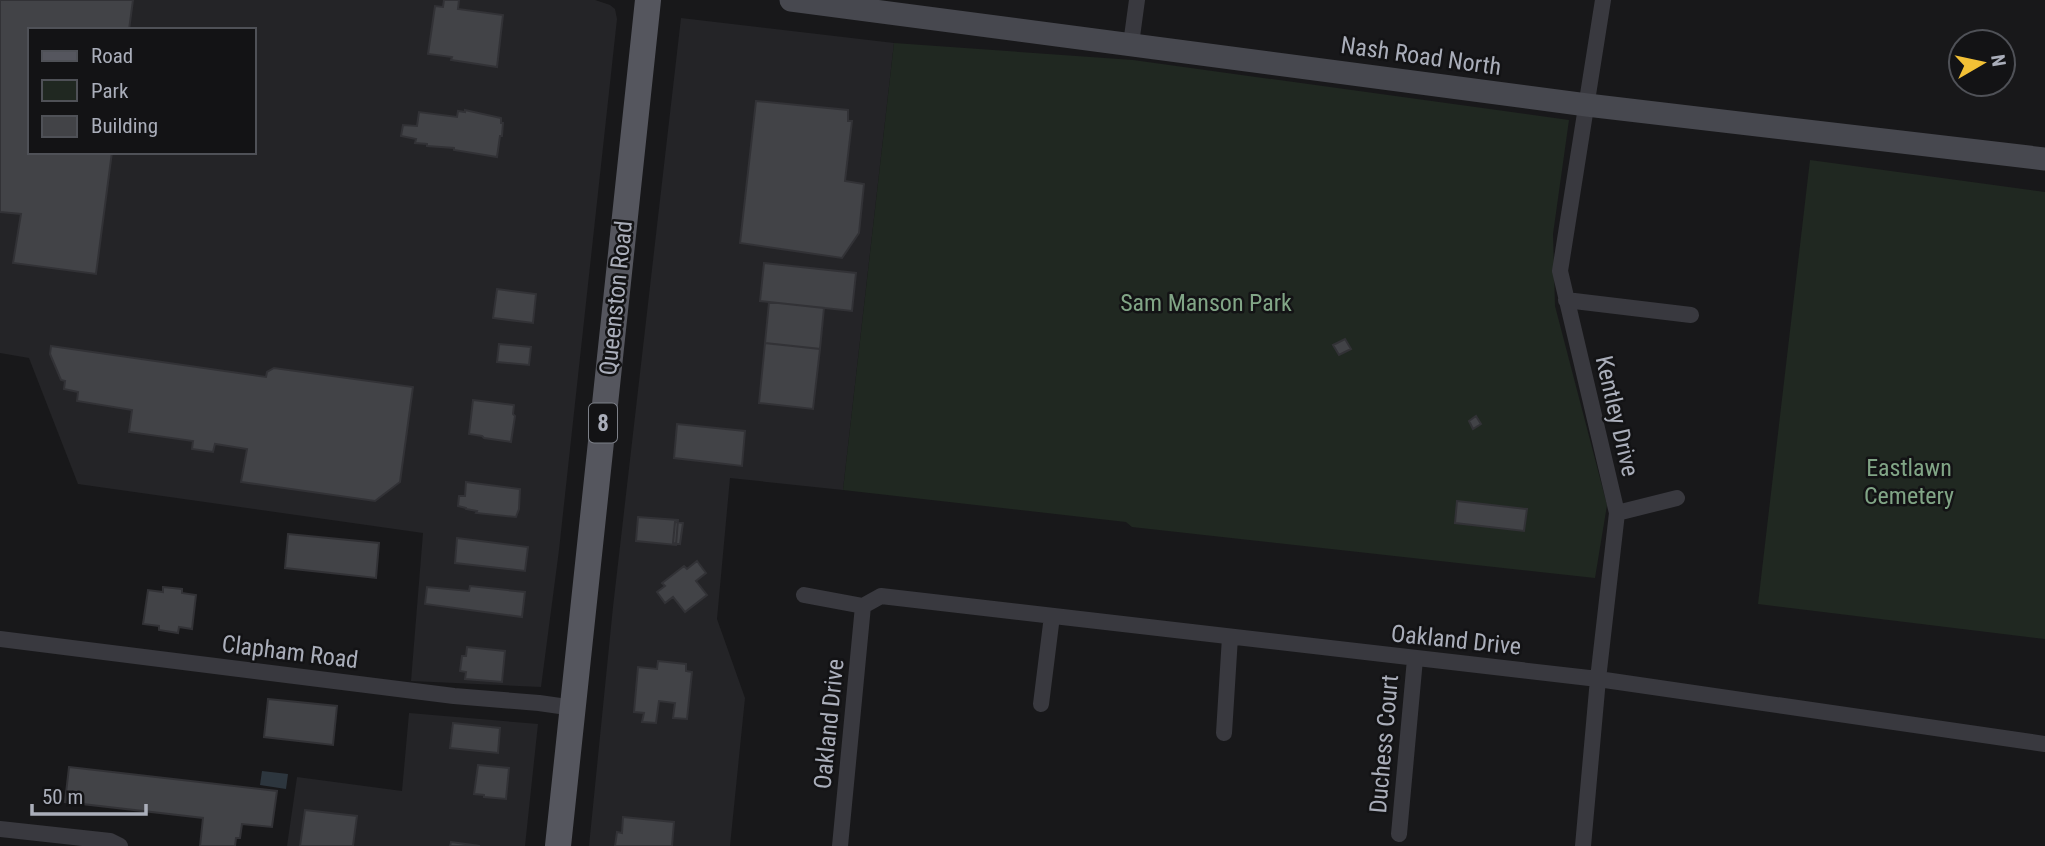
<svg xmlns="http://www.w3.org/2000/svg" width="2045" height="846" font-family="'Roboto Condensed',sans-serif">
	<style>
		.built { fill: #242427; fill-rule: evenodd }
		.green { fill: #202821 }
		.water { fill: #2d363e }
		.building { fill: #424347; stroke: #323236; stroke-width: 2 }
		.lines { fill: none; stroke-linecap: round; stroke-linejoin: round }
		.street { stroke: #39393f; stroke-width: 16 }
		.secondary { stroke: #47484f; stroke-width: 23 }
		.primary { stroke: #55565e; stroke-width: 26 }
		.labels { text-anchor: middle; stroke-width: 5; stroke-linejoin: round; paint-order: stroke }
		.shield { fill: #131315; stroke: #7d8088; stroke-width: 2 }
		.shield-label { font-size: 23px; font-weight: bold; fill: #aaaeba }
		.street-label { font-size: 24px; fill: #aaaeba; stroke: #131315 }
		.park-label { font-size: 24px; fill: #81a586; stroke: #131315 }
	</style>
	<rect width="100%" height="100%" fill="#18181a"/>
	<path class="built" d="M 0,0 L 595,0 L 610,5 L 615,9 L 617,19 L 559,550 L 541,687 L 411,681 L 423,533 L 78,484 L 29,358 L 0,353 ZM 30,30 L 254,30 L 254,152 L 30,152 Z
		M 681,18 L 894,43 L 843,490 L 730,478 L 717,619 L 745,698 L 730,846 L 589,846 L 613,607 Z
		M 409,713 L 538,724 L 525,846 L 287,846 L 297,777 L 402,791 Z"/>
	<path class="green" d="M 894,43 L 1133,60 L 1569,120 L 1553,234 L 1555,306 L 1607,505 L 1595,578 L 1132,527 L 1126,522 L 843,490 Z
		M 1810,160 L 2045,192 L 2045,639 L 1758,604 Z"/>
	<path class="water" d="M 262,771 L 288,774 L 286,789 L 260,785 Z"/>
	<path class="building" d="M 0,0 L 133,0 L 129,30 L 30,30 L 30,152 L 112,152 L 96,274 L 13,263 L 21,214 L 0,212 Z
		M 444,0 L 459,0 L 458,9 L 503,15 L 497,67 L 451,60 L 452,57 L 428,54 L 435,6 L 443,7 Z
		M 756,101 L 848,110 L 848,121 L 852,121 L 845,181 L 864,184 L 859,233 L 842,258 L 740,243 Z
		M 465,110 L 501,118 L 501,123 L 503,123 L 502,136 L 500,136 L 497,157 L 454,150 L 454,148 L 427,146 L 427,144 L 415,143 L 416,139 L 401,136 L 403,125 L 417,126 L 419,112 L 457,117 L 458,111 L 465,112 Z
		M 764,263 L 856,273 L 852,311 L 760,301 Z
		M 497,289 L 536,294 L 533,323 L 493,318 Z
		M 769,302 L 824,308 L 820,349 L 765,343 Z
		M 1345,339 L 1351,349 L 1339,355 L 1333,345 Z
		M 765,343 L 820,349 L 813,409 L 759,403 Z
		M 499,344 L 531,347 L 529,365 L 497,362 Z
		M 51,346 L 266,377 L 267,372 L 274,368 L 413,387 L 400,482 L 375,501 L 241,482 L 247,449 L 215,444 L 213,452 L 192,449 L 193,441 L 129,432 L 132,410 L 77,401 L 78,392 L 64,389 L 65,381 L 61,380 L 50,354 Z
		M 473,400 L 514,405 L 513,414 L 515,416 L 511,442 L 484,438 L 482,436 L 469,434 Z
		M 1476,416 L 1481,424 L 1473,429 L 1469,421 Z
		M 677,424 L 745,431 L 742,466 L 674,458 Z
		M 466,482 L 520,489 L 519,509 L 516,517 L 476,513 L 477,511 L 466,509 L 466,508 L 458,506 L 459,496 L 465,496 Z
		M 1457,501 L 1527,509 L 1524,531 L 1455,523 Z
		M 638,517 L 678,520 L 676,545 L 636,541 Z
		M 675,522 L 683,523 L 680,544 L 673,543 Z
		M 288,534 L 379,543 L 376,578 L 285,568 Z
		M 457,538 L 528,547 L 525,571 L 455,563 Z
		M 697,561 L 706,573 L 696,581 L 707,595 L 685,612 L 673,597 L 665,603 L 657,592 L 665,586 L 662,583 L 684,566 L 687,569 Z
		M 470,586 L 525,592 L 522,617 L 425,604 L 427,587 L 469,591 Z
		M 163,587 L 182,589 L 182,593 L 196,595 L 192,629 L 179,627 L 178,633 L 159,630 L 159,626 L 143,624 L 148,590 L 163,592 Z
		M 467,647 L 505,651 L 502,682 L 465,679 L 466,672 L 460,671 L 462,656 L 466,656 Z
		M 658,661 L 686,664 L 686,671 L 692,672 L 687,719 L 673,718 L 675,703 L 659,701 L 656,723 L 642,722 L 644,713 L 634,712 L 638,667 L 657,669 Z
		M 268,699 L 337,706 L 333,745 L 264,737 Z
		M 453,723 L 500,728 L 498,753 L 450,748 Z
		M 478,765 L 509,768 L 506,799 L 484,797 L 484,795 L 474,794 Z
		M 69,767 L 277,791 L 272,827 L 242,824 L 240,838 L 236,838 L 235,846 L 200,846 L 203,818 L 65,802 Z
		M 305,810 L 357,816 L 353,846 L 300,846 Z
		M 623,817 L 674,822 L 672,846 L 615,846 L 617,832 L 622,833 Z
		M 451,842 L 480,846 L 450,846 Z"/>
	<g class="lines">
		<path class="street" d="M 1131,44 L 1137,0
			M 1566,300 L 1691,315
			M 1617,513 L 1677,498
			M 804,595 L 863,606
			M 0,639 L 454,696 L 539,703 L 574,708
			M 1041,704 L 1052,616
			M 1224,733 L 1230,637
			M 0,829 L 110,841 L 120,846
			M 1399,834 L 1415,659
			M 840,846 L 863,606 L 881,596 L 1598,679 L 2045,744
			M 1583,846 L 1598,679 L 1617,513 L 1560,271 L 1603,0"/>
		<path class="secondary" d="M 791,0 L 1587,105 L 2045,159"/>
		<path class="primary" d="M 558,846 L 648,0"/>
	</g>
	<g class="labels">
		<rect class="shield" x="589" y="403.5" width="28" height="39" rx="5"/>
		<g class="shield-label">
			<text x="603" y="431">8</text>
		</g>
		<g class="street-label">
			<text transform="translate(1421 56) rotate(8)" y="8">Nash Road North</text>
			<text transform="translate(616 298) rotate(-84)" y="8">Queenston Road</text>
			<text transform="translate(1617 416) rotate(77)" y="8">Kentley Drive</text>
			<text transform="translate(1456 640) rotate(6)" y="8">Oakland Drive</text>
			<text transform="translate(290 652) rotate(7)" y="8">Clapham Road</text>
			<text transform="translate(829 724) rotate(-84)" y="8">Oakland Drive</text>
			<text transform="translate(1384 744) rotate(-85)" y="8">Duchess Court</text>
		</g>
		<g class="park-label">
			<text x="1206" y="311">Sam Manson Park</text>
			<text x="1909" y="476">Eastlawn<tspan x="1909" dy="28">Cemetery</tspan></text>
		</g>
	</g>
	<rect x="28" y="28" width="228" height="126" fill="#131315" stroke="#4f5157" stroke-width="2"/>
	<rect x="42" y="51" width="35" height="10" fill="#55565e" stroke="#4f5157" stroke-width="2"/>
	<text x="91" y="63" font-size="21" fill="#aaaeba">Road</text>
	<rect x="42" y="80" width="35" height="21" fill="#202821" stroke="#4f5157" stroke-width="2"/>
	<text x="91" y="98" font-size="21" fill="#aaaeba">Park</text>
	<rect x="42" y="116" width="35" height="21" fill="#424347" stroke="#4f5157" stroke-width="2"/>
	<text x="91" y="133" font-size="21" fill="#aaaeba">Building</text>
	<g transform="translate(1982 63) rotate(81)"><circle r="33" fill="#131315" stroke="#4f5157" stroke-width="2"/>
	<path d="M0-5L12 26L0 18L-12 26Z" fill="#f3c136"/>
	<text y="-10" font-size="19" font-weight="bold" text-anchor="middle" fill="#aaaeba">N</text>
	</g>
	<path d="M32 804v10h114v-10" fill="none" stroke="#aaaeba" stroke-width="3.5"/>
	<text x="42" y="804" font-size="21" fill="#aaaeba" stroke="#131315" stroke-width="5" paint-order="stroke">50 m</text>
</svg>
